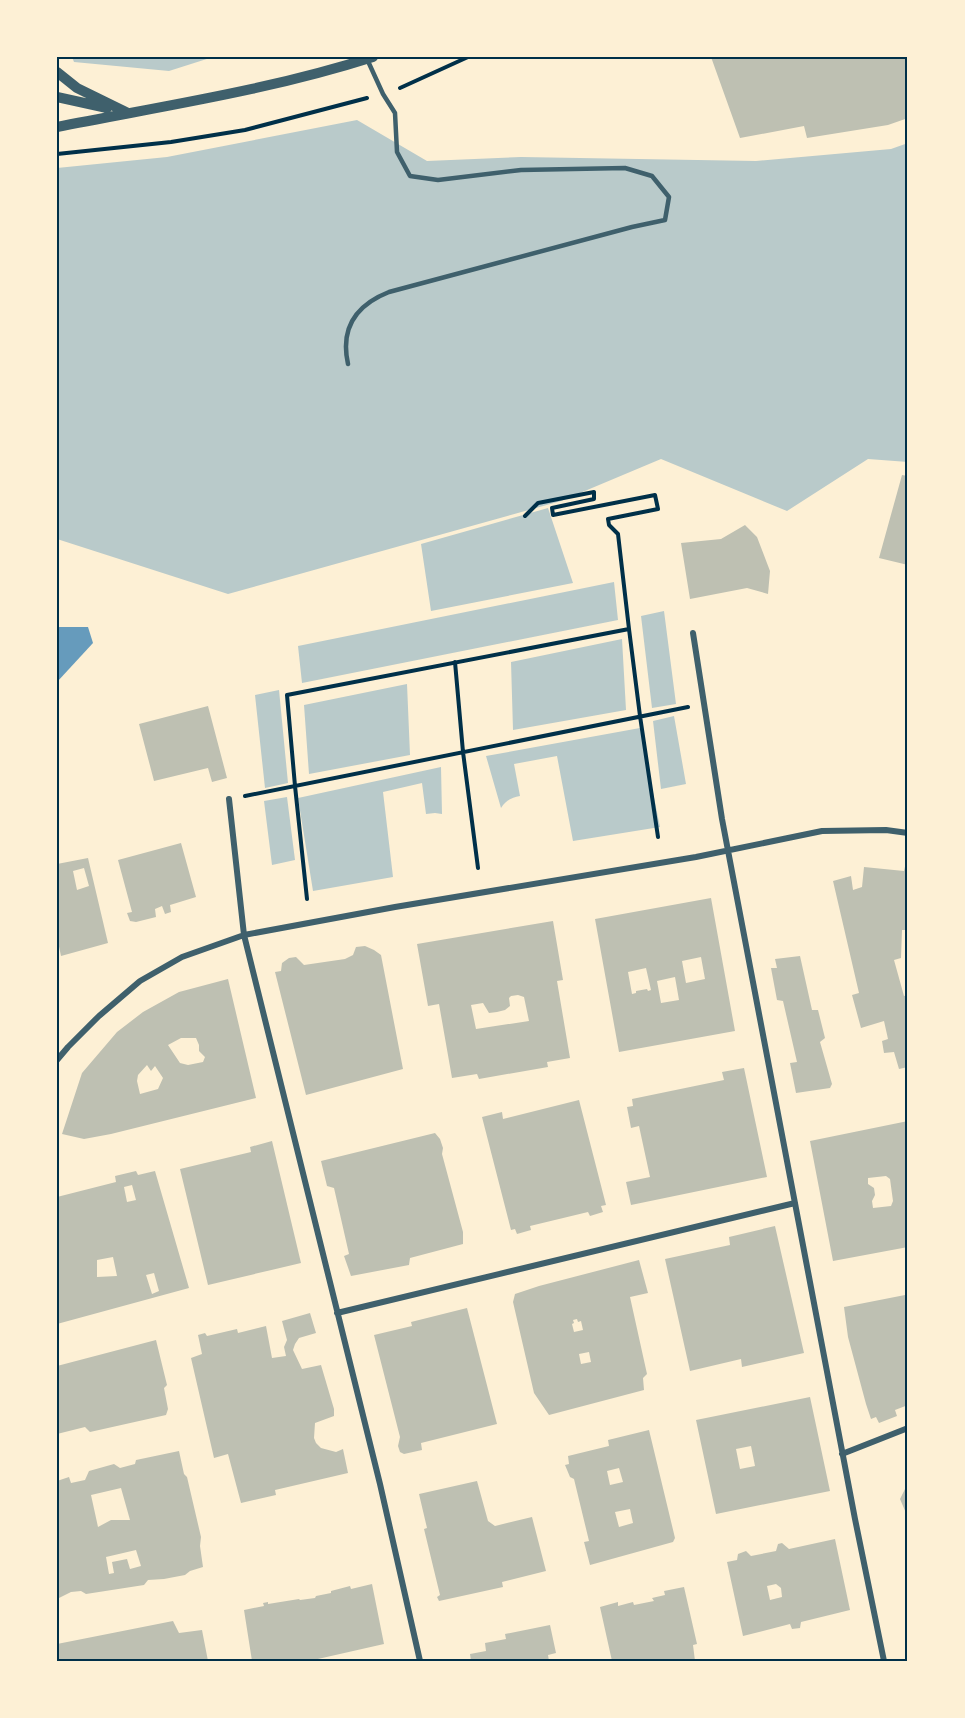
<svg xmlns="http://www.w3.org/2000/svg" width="965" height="1718" font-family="Lora,serif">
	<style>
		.green { fill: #b9caca }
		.water { fill: #669bbc }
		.building { fill: #bec0b2; fill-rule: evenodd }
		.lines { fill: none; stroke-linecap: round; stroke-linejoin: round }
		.path { stroke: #003049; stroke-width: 4 }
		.service { stroke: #3f606c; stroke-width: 4.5 }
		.minor { stroke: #3f606c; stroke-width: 6 }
		.tertiary { stroke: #3f606c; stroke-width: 10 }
		.neatline { fill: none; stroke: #003049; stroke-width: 2 }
	</style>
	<rect width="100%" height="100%" fill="#fdf0d5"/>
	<path class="green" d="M 72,57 L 213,57 L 169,71 L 74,62 Z
		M 357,120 L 427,161 L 521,157 L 756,161 L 891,149 L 908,143 L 908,462 L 868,459 L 787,511 L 661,459 L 561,501 L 228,594 L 57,539 L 57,168 L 167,157 Z
		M 548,508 L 573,583 L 431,611 L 421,544 Z
		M 614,582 L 618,620 L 302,683 L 298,646 Z
		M 664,611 L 676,704 L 652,708 L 641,616 Z
		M 622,639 L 626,710 L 513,730 L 511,662 Z
		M 407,684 L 410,755 L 309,774 L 304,705 Z
		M 279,690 L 288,783 L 265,788 L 255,695 Z
		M 674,716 L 686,784 L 661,789 L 653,721 Z
		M 640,728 L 660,827 L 573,841 L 557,756 L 514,764 L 520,796 C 511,798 506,800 501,808 L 486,756 Z
		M 441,767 L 442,814 L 435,813 L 426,814 L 422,783 L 383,792 L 393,877 L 313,891 L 298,798 Z
		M 287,797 L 295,860 L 272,865 L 264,801 Z"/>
	<path class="water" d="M 57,627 L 88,627 L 93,643 L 57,682 Z"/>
	<path class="building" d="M 711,57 L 908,57 L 908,118 L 888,125 L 807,138 L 804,126 L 740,138 Z
		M 902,475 L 908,476 L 908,565 L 879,558 Z
		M 745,525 L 757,537 L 770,571 L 768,594 L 747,588 L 690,599 L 681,543 L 721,539 Z
		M 208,706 L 227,778 L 212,782 L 208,768 L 154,781 L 139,724 Z
		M 181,843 L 196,897 L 170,905 L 171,912 L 165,914 L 162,906 L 155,909 L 156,917 L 136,922 L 130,921 L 127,913 L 132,912 L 118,860 Z
		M 88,858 L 108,943 L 61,956 L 57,937 L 57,864 ZM 84,868 L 89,886 L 77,890 L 73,871 Z
		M 906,862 L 908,862 L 908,930 L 902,930 L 901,958 L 894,960 L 904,996 L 908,995 L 908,1067 L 899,1069 L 894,1052 L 884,1053 L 882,1041 L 888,1039 L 884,1021 L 861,1028 L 852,995 L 859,993 L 833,881 L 851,876 L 853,890 L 862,887 L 864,867 L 904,871 Z
		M 711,898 L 735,1031 L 619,1052 L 595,919 ZM 701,957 L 705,979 L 686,983 L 682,961 ZM 646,968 L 651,990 L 648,991 L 647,989 L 636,991 L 636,993 L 632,994 L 628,972 ZM 675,977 L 679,1000 L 661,1003 L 657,981 Z
		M 553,921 L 563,980 L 557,981 L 570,1058 L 547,1062 L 548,1067 L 479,1079 L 477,1074 L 452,1078 L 439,1004 L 428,1006 L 417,944 ZM 518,995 L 524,997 L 529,1021 L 476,1029 L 471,1005 L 483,1003 L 489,1013 L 497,1012 L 505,1010 L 510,1006 L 509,998 L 511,996 Z
		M 365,946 L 374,950 L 381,955 L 403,1069 L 306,1095 L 275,972 L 281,971 L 282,963 L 289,958 L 296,957 L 304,965 L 345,959 L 353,955 L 356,947 Z
		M 800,956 L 812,1010 L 818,1010 L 825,1038 L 820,1042 L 832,1084 L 830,1088 L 796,1093 L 790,1063 L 797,1062 L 783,1001 L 777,1000 L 771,968 L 777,968 L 775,959 Z
		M 228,979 L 256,1098 L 111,1134 L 84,1139 L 62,1134 L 82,1073 L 117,1032 L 143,1012 L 179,992 ZM 181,1038 L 196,1038 L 199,1045 L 199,1051 L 205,1057 L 203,1062 L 188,1065 L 180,1063 L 168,1045 ZM 147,1065 L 151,1071 L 155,1066 L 163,1078 L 158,1089 L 140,1094 L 137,1081 L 138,1075 Z
		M 744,1068 L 767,1177 L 631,1205 L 626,1182 L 650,1177 L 639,1126 L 631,1128 L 627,1107 L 633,1106 L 632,1099 L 724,1080 L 722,1072 Z
		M 579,1100 L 606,1205 L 601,1206 L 603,1212 L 590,1216 L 588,1212 L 530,1226 L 531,1230 L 517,1234 L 515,1229 L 511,1230 L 482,1117 L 502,1112 L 503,1119 Z
		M 908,1121 L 908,1247 L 833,1261 L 810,1141 ZM 886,1176 L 890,1179 L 893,1201 L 891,1206 L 873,1208 L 872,1201 L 875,1195 L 874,1188 L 868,1184 L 868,1178 Z
		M 435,1133 L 440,1139 L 443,1148 L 442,1154 L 463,1232 L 463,1244 L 410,1258 L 409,1265 L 351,1276 L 344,1256 L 349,1254 L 334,1188 L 327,1186 L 321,1161 Z
		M 272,1141 L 301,1263 L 208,1285 L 180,1169 L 251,1152 L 250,1147 Z
		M 136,1171 L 138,1175 L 155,1171 L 189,1288 L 57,1324 L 57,1197 L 116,1182 L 115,1176 ZM 132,1185 L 136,1200 L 127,1202 L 124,1187 ZM 113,1257 L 117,1276 L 97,1277 L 97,1260 ZM 154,1273 L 159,1291 L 152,1294 L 146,1275 Z
		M 775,1226 L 804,1353 L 742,1367 L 741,1359 L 690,1371 L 665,1259 L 730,1245 L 729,1237 Z
		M 639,1260 L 648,1293 L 630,1297 L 647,1374 L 643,1378 L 644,1390 L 549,1415 L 534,1393 L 513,1302 L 515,1294 L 539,1286 ZM 577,1319 L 578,1322 L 581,1321 L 583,1330 L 574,1332 L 572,1324 L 574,1323 L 573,1320 ZM 589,1352 L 591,1362 L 581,1364 L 579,1354 Z
		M 905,1295 L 908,1309 L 908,1330 L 906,1331 L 908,1342 L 906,1349 L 908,1350 L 908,1405 L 895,1410 L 897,1416 L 879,1423 L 876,1417 L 871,1419 L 866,1404 L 848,1337 L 844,1307 Z
		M 467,1308 L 497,1424 L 421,1443 L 422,1450 L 404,1454 L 400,1452 L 398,1446 L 400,1437 L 374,1335 L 412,1326 L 411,1322 Z
		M 310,1313 L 316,1333 L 299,1338 L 295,1344 L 293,1350 L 302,1369 L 321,1365 L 334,1409 L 334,1416 L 315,1423 L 314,1438 L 316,1443 L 321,1448 L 336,1452 L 343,1449 L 348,1473 L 275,1490 L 276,1495 L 241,1503 L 228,1454 L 214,1458 L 191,1358 L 202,1354 L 198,1335 L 205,1333 L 207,1336 L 237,1329 L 238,1333 L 266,1326 L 272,1358 L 286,1356 L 284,1347 L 287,1340 L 282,1321 Z
		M 156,1340 L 167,1385 L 164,1388 L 168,1409 L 166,1415 L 90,1432 L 85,1427 L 57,1434 L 57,1366 Z
		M 810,1397 L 830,1491 L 716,1514 L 696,1420 ZM 751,1446 L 755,1466 L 740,1469 L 736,1449 Z
		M 649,1430 L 675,1538 L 673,1542 L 590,1565 L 584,1542 L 589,1541 L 574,1479 L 570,1477 L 565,1465 L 569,1464 L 568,1456 L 609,1446 L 608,1440 ZM 619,1468 L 623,1482 L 610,1485 L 607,1471 ZM 630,1509 L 633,1523 L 619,1527 L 615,1512 Z
		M 179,1451 L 184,1474 L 187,1477 L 201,1537 L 200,1546 L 203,1567 L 190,1571 L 185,1575 L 164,1579 L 148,1580 L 144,1585 L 86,1594 L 81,1591 L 71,1592 L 57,1599 L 57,1481 L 69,1477 L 71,1483 L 85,1480 L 89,1471 L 114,1464 L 120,1468 L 135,1464 L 136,1460 ZM 121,1488 L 130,1520 L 111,1520 L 98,1527 L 91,1495 ZM 136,1550 L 141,1566 L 130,1569 L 127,1559 L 112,1562 L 114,1573 L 109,1574 L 106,1557 Z
		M 477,1481 L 488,1521 L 495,1526 L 532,1517 L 546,1571 L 502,1582 L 503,1587 L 439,1601 L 437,1597 L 440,1595 L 424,1529 L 427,1528 L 419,1494 Z
		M 908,1488 L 908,1513 L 906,1513 L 900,1499 L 905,1489 Z
		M 835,1539 L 850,1610 L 801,1622 L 800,1628 L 792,1629 L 790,1624 L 743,1636 L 727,1562 L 737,1560 L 738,1554 L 746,1551 L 751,1556 L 776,1551 L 778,1544 L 782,1543 L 789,1549 ZM 776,1584 L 781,1588 L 782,1597 L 770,1600 L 767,1586 Z
		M 372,1584 L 384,1644 L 309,1661 L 252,1661 L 244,1610 L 264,1606 L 263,1603 L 268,1602 L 268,1604 L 299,1599 L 300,1600 L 315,1598 L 316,1596 L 331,1593 L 331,1591 L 350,1586 L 351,1589 Z
		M 684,1587 L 697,1644 L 693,1645 L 695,1661 L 612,1661 L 600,1607 L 618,1602 L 618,1606 L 633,1602 L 634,1605 L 654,1601 L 652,1598 L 665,1595 L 664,1591 Z
		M 173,1621 L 179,1633 L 202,1630 L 208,1661 L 57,1661 L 57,1644 Z
		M 550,1625 L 556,1653 L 548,1655 L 549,1661 L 471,1661 L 470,1654 L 486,1651 L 485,1643 L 506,1639 L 505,1634 Z"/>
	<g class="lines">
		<path class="path" d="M 400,88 L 468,57
			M 57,154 L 171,142 L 245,130 L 367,98
			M 525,516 L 538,503 L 594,492 L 594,499 L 552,508 L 553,515 L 655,495 L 658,509 L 608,519 L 609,525 L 618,534 L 629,629
			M 455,662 L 463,752 L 478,868
			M 245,796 L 688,707
			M 307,899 L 295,786 L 287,695 L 629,629 L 640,716 L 658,837"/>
		<path class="service" d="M 348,364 C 340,328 356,305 389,292 L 632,227 L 665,220 L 669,197 L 652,176 L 625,168 L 521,170 L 438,180 L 410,176 L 397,152 L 395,113 L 383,94 L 367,59"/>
		<path class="minor" d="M 693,633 L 722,819 L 855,1519 L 884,1661
			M 229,799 L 244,935 L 380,1484 L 420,1661
			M 57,1060 L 68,1047 L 99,1016 L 140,981 L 182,957 L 244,935 L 395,907 L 696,857 L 822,831 L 886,830 L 908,833
			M 337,1313 L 795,1203
			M 842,1454 L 908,1428"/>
		<path class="tertiary" d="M 57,72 L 77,88 L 128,113
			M 57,97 L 107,108
			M 57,127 C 163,106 270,90 373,57"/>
	</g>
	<rect width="965" height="1718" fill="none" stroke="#fdf0d5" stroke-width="117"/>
	<rect x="58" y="58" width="848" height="1602" class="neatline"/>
</svg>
